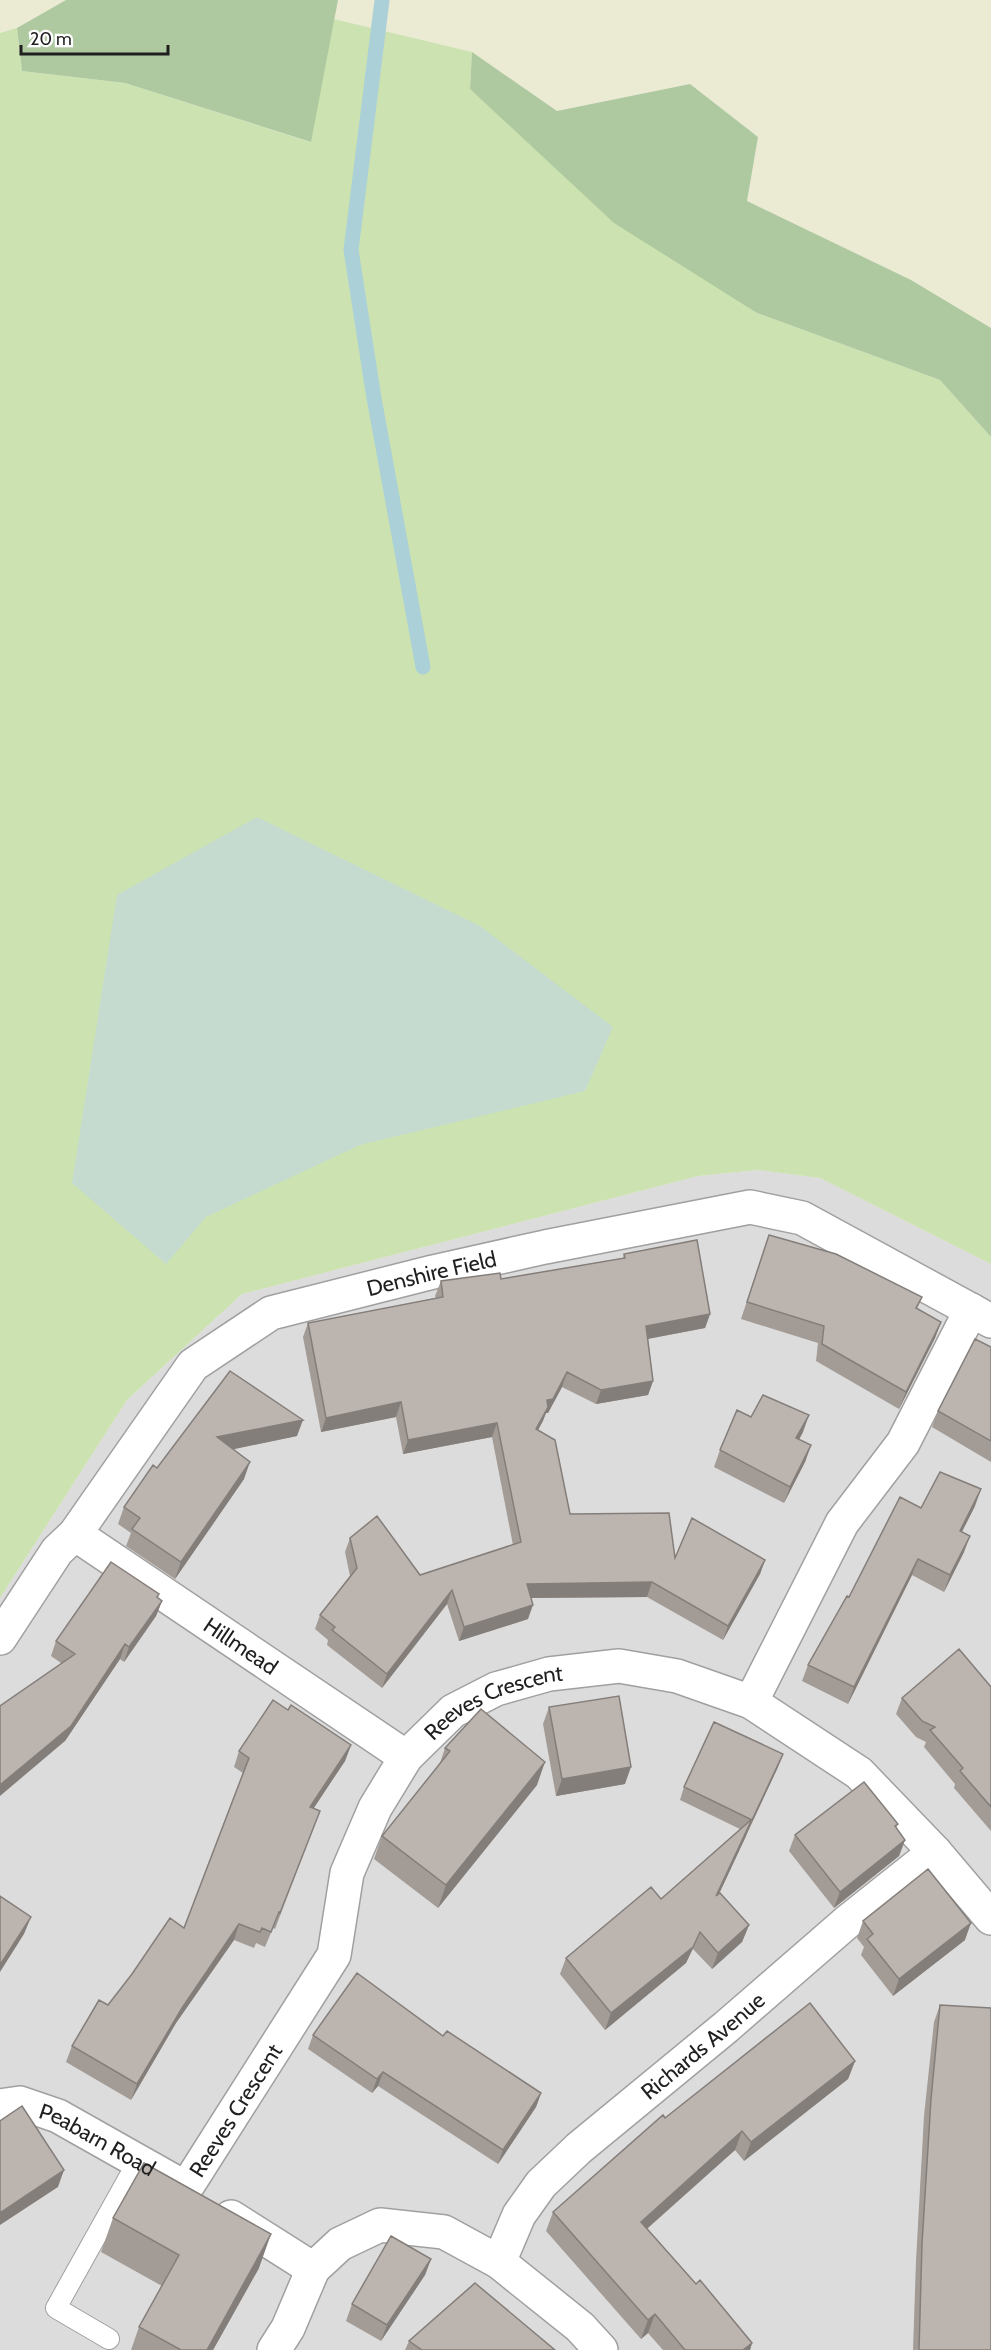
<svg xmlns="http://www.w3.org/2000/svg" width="991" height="2350" font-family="Cabin,sans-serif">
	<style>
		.residential { fill: #dddcdc }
		.farmland { fill: #ebebd3 }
		.grass { fill: #cce3b1 }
		.forest { fill: #aec99f }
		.wetland { fill: #c5dbcf }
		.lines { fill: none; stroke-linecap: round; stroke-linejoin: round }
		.stream { stroke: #abd0d8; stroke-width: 15 }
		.service-casing { stroke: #a0a0a0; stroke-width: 22 }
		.minor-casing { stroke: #a0a0a0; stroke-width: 36 }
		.service { stroke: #fff; stroke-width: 20 }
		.minor { stroke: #fff; stroke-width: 33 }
		.wall { fill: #a29b96 }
		.shaded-wall { fill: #847e7a }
		.building { fill: #bcb4af; stroke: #847e7a; stroke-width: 1.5 }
		.labels { text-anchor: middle; stroke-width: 5; stroke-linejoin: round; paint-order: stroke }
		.street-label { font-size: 22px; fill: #1f1f1f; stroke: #fff }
	</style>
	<rect width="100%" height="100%" fill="#eeebe6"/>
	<path class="residential" d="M 758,1170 L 820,1178 L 991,1264 L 991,2350 L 0,2350 L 0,1598 L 127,1400 L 242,1294 L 698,1176 Z"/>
	<path class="farmland" d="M 0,0 L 66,0 L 17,28 L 0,33 Z
		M 338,0 L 991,0 L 991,328 L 911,280 L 747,201 L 758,137 L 690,84 L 557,111 L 472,52 L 334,19 Z"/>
	<path class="grass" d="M 334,19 L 472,52 L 470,89 L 757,313 L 940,380 L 991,437 L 991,1264 L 820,1178 L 758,1170 L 698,1176 L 242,1294 L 127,1400 L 0,1598 L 0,33 L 17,28 L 22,71 L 125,83 L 310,142 Z"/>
	<path class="forest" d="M 66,0 L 338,0 L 311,142 L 125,83 L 22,71 L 17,28 Z
		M 472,52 L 557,111 L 690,84 L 758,137 L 747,201 L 911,280 L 991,328 L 991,437 L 940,380 L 757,313 L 614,223 L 470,89 Z"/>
	<path class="wetland" d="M 257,817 L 480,926 L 613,1027 L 585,1091 L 360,1145 L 206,1217 L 166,1264 L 72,1183 L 117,895 Z"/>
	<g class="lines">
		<path class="stream" d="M 382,0 L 351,250 L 374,398 L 423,667"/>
		<g class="service-casing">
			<path id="service" d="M 109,2339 L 56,2308 L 138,2161"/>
		</g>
		<g class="minor-casing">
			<g id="minor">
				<path id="s1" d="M 75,1534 L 406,1757"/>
				<path id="s2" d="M 0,1638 L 57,1551 L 75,1534 L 193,1365 L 271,1313 L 433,1272 L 545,1247 L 750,1207 L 802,1218 L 991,1321"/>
				<path d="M 751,1702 L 842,1523 L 903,1443 L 971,1310"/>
				<path id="s3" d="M 0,2106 L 20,2103 L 58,2116 L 182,2186"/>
				<path id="s4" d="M 186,2188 L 334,1955 L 347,1873 L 375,1808 L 406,1757 L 453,1711 L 496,1689 L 549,1674 L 619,1666 L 677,1676 L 751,1702 L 859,1773 L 935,1852 L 991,1918"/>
				<path d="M 231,2217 L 313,2269"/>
				<path id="s5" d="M 499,2262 L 519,2215 L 541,2184 L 579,2148 L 726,2027 L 847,1922 L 935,1852"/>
				<path d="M 274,2350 L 288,2328 L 313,2269 L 340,2244 L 380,2225 L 444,2232 L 499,2262 L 580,2327 L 601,2350"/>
			</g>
		</g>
		<use href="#service" class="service"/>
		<use href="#minor" class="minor"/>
	</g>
	<path class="wall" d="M 769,1235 L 922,1297 L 917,1309 L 941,1322 L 935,1338 L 899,1409 L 816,1361 L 818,1343 L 741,1319 Z
		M 624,1254 L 710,1314 L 705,1328 L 648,1339 L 653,1381 L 648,1395 L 596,1404 L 562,1387 L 548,1413 L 546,1413 L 538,1430 L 570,1514 L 675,1558 L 765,1560 L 760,1574 L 723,1640 L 647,1597 L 531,1598 L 528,1619 L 459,1641 L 447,1604 L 382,1688 L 327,1645 L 328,1640 L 315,1629 L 320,1615 L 350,1576 L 345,1552 L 350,1538 L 420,1575 L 513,1545 L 492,1437 L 403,1454 L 396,1417 L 321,1432 L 303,1337 L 308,1323 L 436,1298 L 435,1296 L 441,1281 L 501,1279 L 623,1258 Z
		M 991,1347 L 991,1462 L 932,1427 L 938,1411 Z
		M 230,1371 L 297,1436 L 233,1449 L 244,1479 L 175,1579 L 126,1546 L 131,1533 L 118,1524 L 124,1507 L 157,1468 Z
		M 751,1417 L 803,1432 L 799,1440 L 811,1445 L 805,1462 L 784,1503 L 714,1467 L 720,1450 Z
		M 975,1506 L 962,1532 L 964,1552 L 944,1592 L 912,1575 L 848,1704 L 802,1681 L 808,1665 L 849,1597 Z
		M 158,1598 L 162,1601 L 156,1616 L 124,1662 L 120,1659 L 65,1741 L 61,1663 L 51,1656 L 56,1641 Z
		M 991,1687 L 991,1831 L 954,1788 L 955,1784 L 924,1747 L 926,1742 L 916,1737 L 896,1714 L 902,1698 Z
		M 549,1707 L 625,1784 L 556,1796 L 543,1724 Z
		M 288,1710 L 351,1745 L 345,1761 L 313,1808 L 314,1826 L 275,1929 L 273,1928 L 265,1947 L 256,1943 L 254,1948 L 234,1940 L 176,2023 L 131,2100 L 66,2062 L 72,2046 L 108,2005 L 184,1928 L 243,1773 L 234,1767 L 239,1751 Z
		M 445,1748 L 537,1785 L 438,1908 L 374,1859 L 382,1836 L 439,1766 Z
		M 778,1767 L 719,1894 L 749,1925 L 742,1942 L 712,1969 L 693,1949 L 686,1963 L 605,2030 L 560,1974 L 566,1958 L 661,1899 L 740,1829 L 680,1800 L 684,1787 Z
		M 898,1824 L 896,1828 L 905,1840 L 899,1856 L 834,1908 L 789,1851 L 795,1835 Z
		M 863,1921 L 965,1940 L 893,1996 L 861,1955 L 864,1947 L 857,1938 Z
		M 940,2005 L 991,2350 L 913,2350 L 916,2261 L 924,2116 L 934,2022 Z
		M 313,2035 L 443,2036 L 541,2093 L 536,2107 L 498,2164 L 378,2086 L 372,2093 L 308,2049 Z
		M 855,2061 L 848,2079 L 744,2161 L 735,2150 L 647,2229 L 696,2284 L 752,2343 L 750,2350 L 663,2350 L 648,2333 L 641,2339 L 546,2231 L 553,2212 Z
		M 113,2218 L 259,2268 L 213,2350 L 131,2350 L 139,2327 L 162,2286 L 101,2252 Z
		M 431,2259 L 425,2275 L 381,2341 L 346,2321 L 352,2304 Z
		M 409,2341 L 555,2350 L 405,2350 Z"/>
	<path class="shaded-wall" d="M 710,1314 L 705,1328 L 641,1340 L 646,1326 Z
		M 941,1322 L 935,1338 L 899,1409 L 906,1392 Z
		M 567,1372 L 562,1387 L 548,1413 L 546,1413 L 543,1421 L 531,1443 L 547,1400 Z
		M 653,1381 L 648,1395 L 596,1404 L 601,1390 Z
		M 401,1402 L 396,1417 L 321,1432 L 326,1418 Z
		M 809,1415 L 803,1432 L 790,1455 L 796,1438 Z
		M 303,1420 L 297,1436 L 211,1454 L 217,1437 Z
		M 497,1423 L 492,1437 L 403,1454 L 408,1440 Z
		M 811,1445 L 805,1462 L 784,1503 L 790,1487 Z
		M 250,1462 L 244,1479 L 175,1579 L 181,1562 Z
		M 981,1489 L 975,1506 L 954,1547 L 960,1531 Z
		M 970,1536 L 964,1552 L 944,1592 L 950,1575 Z
		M 918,1559 L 912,1575 L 848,1704 L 854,1687 Z
		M 765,1560 L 760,1574 L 723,1640 L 728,1626 Z
		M 652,1582 L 647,1597 L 522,1598 L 527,1584 Z
		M 452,1590 L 447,1604 L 382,1688 L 387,1674 Z
		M 162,1601 L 156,1616 L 124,1662 L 129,1647 Z
		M 533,1605 L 528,1619 L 459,1641 L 464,1627 Z
		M 125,1644 L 120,1659 L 65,1741 L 0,1796 L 0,1785 Z
		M 351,1745 L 345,1761 L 304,1823 L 310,1807 Z
		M 783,1754 L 778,1767 L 747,1833 L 752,1820 Z
		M 545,1762 L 537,1785 L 438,1908 L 446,1885 Z
		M 631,1767 L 625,1784 L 556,1796 L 562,1779 Z
		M 752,1819 L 746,1836 L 710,1913 L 716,1896 Z
		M 905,1840 L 899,1856 L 834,1908 L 840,1892 Z
		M 31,1917 L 24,1934 L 0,1972 L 0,1965 Z
		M 971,1923 L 965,1940 L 893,1996 L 899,1979 Z
		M 239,1924 L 234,1940 L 176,2023 L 131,2100 L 137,2084 L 182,2008 Z
		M 749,1925 L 742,1942 L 712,1969 L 718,1953 Z
		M 700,1932 L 686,1963 L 605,2030 L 611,2013 Z
		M 855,2061 L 848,2079 L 744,2161 L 751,2142 Z
		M 383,2072 L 378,2086 L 372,2093 L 377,2079 Z
		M 541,2093 L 536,2107 L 498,2164 L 503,2150 Z
		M 742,2131 L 735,2150 L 634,2240 L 641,2222 Z
		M 64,2170 L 58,2187 L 0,2225 L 0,2213 Z
		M 271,2234 L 259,2268 L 213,2350 L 207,2350 Z
		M 431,2259 L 425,2275 L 381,2341 L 387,2325 Z
		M 655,2314 L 648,2333 L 641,2339 L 648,2320 Z
		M 752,2343 L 750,2350 L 743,2350 Z"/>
	<path class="building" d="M 769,1235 L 836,1254 L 922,1297 L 916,1308 L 941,1322 L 906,1392 L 822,1344 L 824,1326 L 747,1302 Z
		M 697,1240 L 710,1314 L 646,1326 L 653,1381 L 601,1390 L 567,1372 L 553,1399 L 547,1400 L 548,1407 L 536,1429 L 555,1440 L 570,1514 L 669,1513 L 675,1558 L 692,1518 L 765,1560 L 728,1626 L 652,1582 L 527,1584 L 533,1605 L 464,1627 L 452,1590 L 387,1674 L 332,1630 L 335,1627 L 320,1615 L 357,1568 L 350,1538 L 377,1516 L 420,1575 L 521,1542 L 497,1423 L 408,1440 L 401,1402 L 326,1418 L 308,1323 L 443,1297 L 441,1281 L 500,1273 L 501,1279 L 625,1258 L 624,1254 Z
		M 975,1339 L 991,1347 L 991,1441 L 938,1411 Z
		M 230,1371 L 303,1420 L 217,1437 L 250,1462 L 181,1562 L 132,1529 L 140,1518 L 124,1507 L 153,1465 L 157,1468 Z
		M 763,1395 L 809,1415 L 796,1438 L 811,1445 L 790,1487 L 720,1450 L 737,1410 L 751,1417 Z
		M 940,1472 L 981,1489 L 960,1531 L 970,1536 L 950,1575 L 918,1559 L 854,1687 L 808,1665 L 847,1596 L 849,1597 L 900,1497 L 921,1508 Z
		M 111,1562 L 159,1594 L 157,1597 L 162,1601 L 129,1647 L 125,1644 L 71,1726 L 0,1785 L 0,1706 L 75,1654 L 56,1641 Z
		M 959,1649 L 991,1687 L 991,1807 L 960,1771 L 963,1768 L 930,1730 L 935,1727 L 922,1721 L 902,1698 Z
		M 619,1696 L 631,1767 L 562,1779 L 549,1707 Z
		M 273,1700 L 288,1710 L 291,1705 L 351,1745 L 310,1807 L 320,1811 L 280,1913 L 279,1912 L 271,1932 L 262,1928 L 260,1932 L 239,1924 L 182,2008 L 137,2084 L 72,2046 L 99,2000 L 108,2005 L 132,1974 L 170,1918 L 184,1928 L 249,1758 L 239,1751 Z
		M 481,1709 L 545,1762 L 446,1885 L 382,1836 L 450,1751 L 445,1748 Z
		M 714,1722 L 783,1754 L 752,1820 L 684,1787 Z
		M 864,1782 L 898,1824 L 895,1826 L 905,1840 L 840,1892 L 795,1835 Z
		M 752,1819 L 716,1896 L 720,1893 L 749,1925 L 718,1953 L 700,1932 L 693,1947 L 611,2013 L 566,1958 L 651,1887 L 661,1899 Z
		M 928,1869 L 971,1923 L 899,1979 L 867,1939 L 873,1934 L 863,1921 Z
		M 0,1896 L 31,1917 L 0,1965 Z
		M 357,1973 L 443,2036 L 447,2031 L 541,2093 L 503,2150 L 383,2072 L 377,2079 L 313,2035 Z
		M 810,2003 L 855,2061 L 751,2142 L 742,2131 L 641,2222 L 696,2284 L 700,2280 L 752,2343 L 743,2350 L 685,2350 L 655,2314 L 648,2320 L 553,2212 L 663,2115 L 665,2118 Z
		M 940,2005 L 991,2008 L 991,2350 L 919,2350 L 922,2244 L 931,2099 Z
		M 22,2106 L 64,2170 L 0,2213 L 0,2121 Z
		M 144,2163 L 271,2234 L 207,2350 L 181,2350 L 139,2327 L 179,2255 L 113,2218 Z
		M 391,2236 L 431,2259 L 387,2325 L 352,2304 Z
		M 475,2283 L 555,2350 L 422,2350 L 409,2341 Z"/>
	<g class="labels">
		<g class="street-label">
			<text dy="8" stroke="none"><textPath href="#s2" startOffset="594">Denshire Field</textPath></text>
			<text dy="8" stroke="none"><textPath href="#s1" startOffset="200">Hillmead</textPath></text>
			<text dy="8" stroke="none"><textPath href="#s4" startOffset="596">Reeves Crescent</textPath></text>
			<text dy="8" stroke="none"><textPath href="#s5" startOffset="302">Richards Avenue</textPath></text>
			<text dy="8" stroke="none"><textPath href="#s4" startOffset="92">Reeves Crescent</textPath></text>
			<text dy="8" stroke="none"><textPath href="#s3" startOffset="106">Peabarn Road</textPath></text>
		</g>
	</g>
	<path d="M21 45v9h147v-9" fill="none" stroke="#1f1f1f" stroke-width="3"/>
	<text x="30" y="45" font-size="18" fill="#1f1f1f" stroke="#ffffff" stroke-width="4.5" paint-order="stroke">20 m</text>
</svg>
